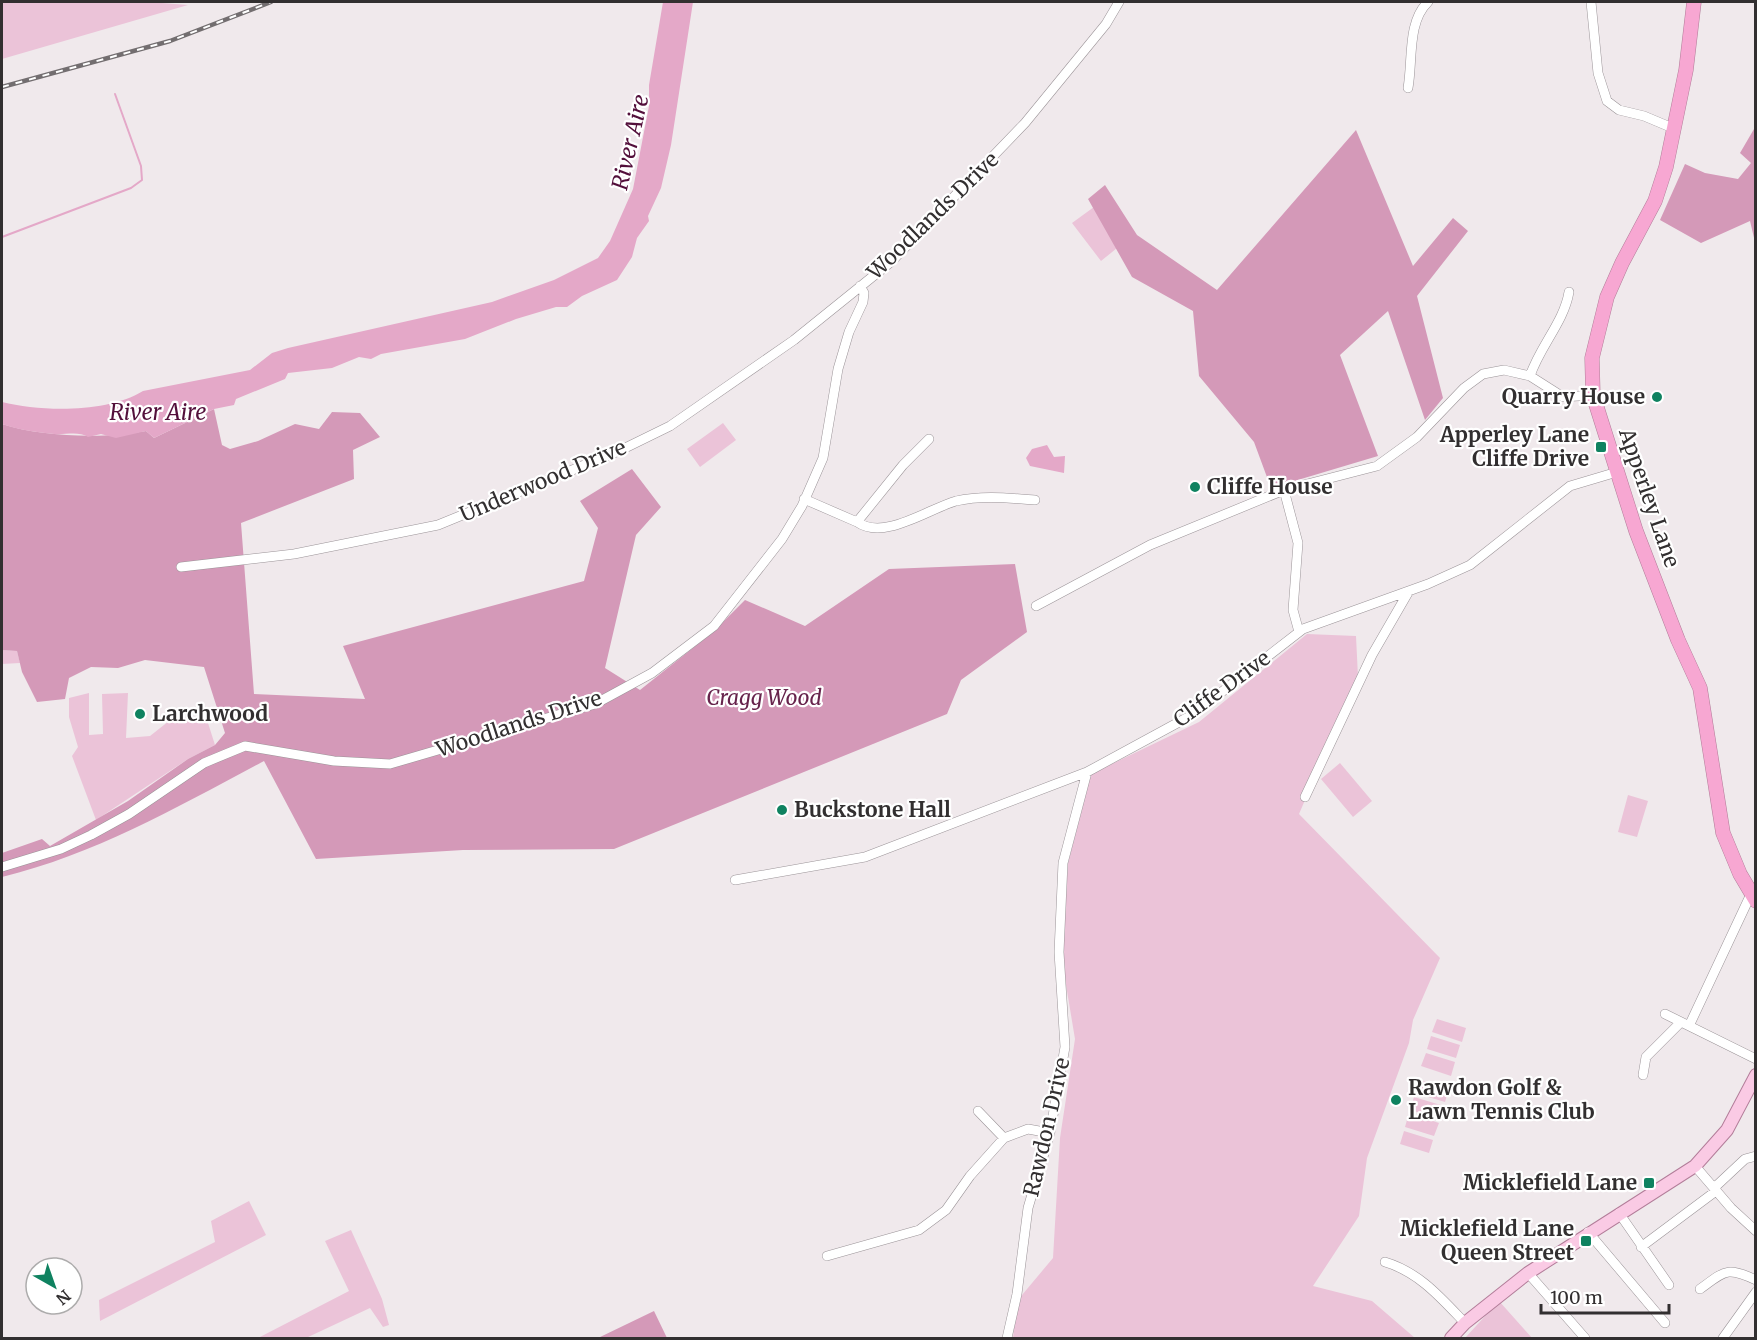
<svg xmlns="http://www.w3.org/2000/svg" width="1757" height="1340" font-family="Merriweather,serif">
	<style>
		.green { fill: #ebc3d8 }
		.forest { fill: #d499b8 }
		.water { fill: #e4a8c8 }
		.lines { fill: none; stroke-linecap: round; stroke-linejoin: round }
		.stream { stroke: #e4a8c8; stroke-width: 2 }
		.minor-casing { stroke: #9b9498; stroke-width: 10 }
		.major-casing { stroke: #b27d99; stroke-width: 14 }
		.highway-casing { stroke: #b27d99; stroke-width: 15 }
		.minor { stroke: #fff; stroke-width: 9 }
		.major { stroke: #facae4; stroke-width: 12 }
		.highway { stroke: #f7a7d2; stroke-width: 14 }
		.rail-casing { stroke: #736e70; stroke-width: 4.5 }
		.rail { stroke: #fff; stroke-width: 2; stroke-dasharray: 7; stroke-linecap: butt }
		.poi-dot { fill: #0f8260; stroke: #fff; stroke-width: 2 }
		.labels { text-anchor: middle; stroke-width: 4.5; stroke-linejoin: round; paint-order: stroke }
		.street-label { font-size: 21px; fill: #322f30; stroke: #fff }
		.poi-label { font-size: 21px; font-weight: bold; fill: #322f30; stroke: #fff; text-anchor: end }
		.park-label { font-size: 21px; font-style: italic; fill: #67234c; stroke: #fff }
		.water-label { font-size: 22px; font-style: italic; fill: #530f3b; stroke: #fff }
	</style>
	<rect width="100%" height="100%" fill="#f0e9ec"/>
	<path class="green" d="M 2,2 L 149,2 L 188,5 L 2,59 Z
		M 1094,207 L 1122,244 L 1101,261 L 1072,223 Z
		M 723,423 L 736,440 L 700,467 L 687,449 Z
		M 1307,634 L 1356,636 L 1358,677 L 1299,814 L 1440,958 L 1413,1020 L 1409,1043 L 1367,1158 L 1359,1216 L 1313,1286 L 1372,1301 L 1415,1338 L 1013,1338 L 1017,1301 L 1053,1258 L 1060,1138 L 1075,1039 L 1062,961 L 1068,863 L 1091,774 L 1199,722 Z
		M 2,650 L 17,651 L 20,663 L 2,664 Z
		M 89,693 L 89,735 L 103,734 L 102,694 L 128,693 L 126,738 L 150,736 L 169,721 L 181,716 L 208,723 L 215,745 L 188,759 L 96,820 L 72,756 L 78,747 L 69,717 L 69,698 Z
		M 1340,763 L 1372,801 L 1353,817 L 1321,779 Z
		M 1628,795 L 1648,801 L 1637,837 L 1618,832 Z
		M 1437,1019 L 1466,1028 L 1462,1042 L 1432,1032 Z
		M 1431,1036 L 1460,1045 L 1456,1058 L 1427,1049 Z
		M 1426,1053 L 1455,1062 L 1451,1076 L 1421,1066 Z
		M 1420,1080 L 1449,1089 L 1445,1102 L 1415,1093 Z
		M 1414,1097 L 1444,1106 L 1440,1119 L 1410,1110 Z
		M 1409,1113 L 1439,1123 L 1434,1136 L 1405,1127 Z
		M 1404,1131 L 1433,1140 L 1429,1153 L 1400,1144 Z
		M 249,1201 L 266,1235 L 100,1321 L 99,1300 L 215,1242 L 211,1221 Z
		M 351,1230 L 382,1299 L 389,1325 L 383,1327 L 370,1308 L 306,1338 L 258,1338 L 349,1291 L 325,1241 Z
		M 1499,1301 L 1532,1338 L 1465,1338 Z"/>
	<path class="forest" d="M 1754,129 L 1755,242 L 1750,221 L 1701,243 L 1660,220 L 1685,164 L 1705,173 L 1738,179 L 1751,163 L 1740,153 Z
		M 1356,130 L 1413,266 L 1453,218 L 1468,231 L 1417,296 L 1443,398 L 1425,420 L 1388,311 L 1340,355 L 1378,456 L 1271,488 L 1254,442 L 1199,376 L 1193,311 L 1132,277 L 1088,199 L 1105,185 L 1137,235 L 1217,290 Z
		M 214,409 L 222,445 L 230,449 L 258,441 L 295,424 L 319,429 L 332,412 L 360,413 L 380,437 L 353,450 L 354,479 L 241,523 L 254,694 L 365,699 L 343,646 L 584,581 L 598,528 L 580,501 L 632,469 L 661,507 L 636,535 L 605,668 L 640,690 L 713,632 L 745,600 L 805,626 L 889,569 L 1015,564 L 1027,632 L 961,680 L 947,714 L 614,849 L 463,850 L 316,859 L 264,761 C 179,806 96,854 2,877 L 2,853 L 42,839 L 50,846 L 128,801 L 188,759 L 215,745 L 225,733 L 204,667 L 145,660 L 118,668 L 91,667 L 69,678 L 65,699 L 37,702 L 22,672 L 17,651 L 2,650 L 2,424 C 42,437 104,439 146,431 L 154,438 Z
		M 654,1311 L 667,1338 L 598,1338 Z"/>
	<path class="water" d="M 663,2 L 693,2 L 671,145 L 661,188 L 648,216 L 649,221 L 637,238 L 632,257 L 617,280 L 582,296 L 567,307 L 556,307 L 516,319 L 465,339 L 381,354 L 371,359 L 359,357 L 332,368 L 288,373 L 285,379 L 236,399 L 234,405 L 214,409 L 154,438 L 146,431 L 116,438 L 101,434 L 88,437 C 79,431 65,435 54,434 C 36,432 18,430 2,424 L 2,402 C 42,412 107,413 143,391 L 250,370 L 272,353 L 288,348 L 492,302 L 554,280 L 598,258 L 610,241 L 633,189 L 649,106 L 649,85 Z
		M 1047,445 L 1054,457 L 1065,456 L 1064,473 L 1030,466 L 1026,458 L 1032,449 Z"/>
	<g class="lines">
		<path class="stream" d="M 2,237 L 131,188 L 142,180 L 141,166 L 115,94"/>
		<g class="minor-casing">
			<path id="minor" d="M 1591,2 L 1598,73 L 1607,101 L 1619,110 L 1644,116 L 1675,129
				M 1408,88 C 1413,60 1407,22 1428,2
				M 1530,376 C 1540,346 1564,322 1569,292
				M 1284,490 L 1298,543 L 1293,610 L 1299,632
				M 804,499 L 857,522 L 903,465 L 929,439
				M 857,522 C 884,541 928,509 956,501 C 982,495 1009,498 1035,500
				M 181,567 L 294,554 L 438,525 L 621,450 L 670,426 L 794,340 L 892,261 L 1025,123 L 1106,24 L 1119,2
				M 1036,606 L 1150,545 L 1284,490 L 1377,466 L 1417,437 L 1464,388 L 1483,374 L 1504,370 L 1530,376 L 1563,397 L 1593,395
				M 1305,797 L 1372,655 L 1409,591
				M 2,867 L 61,849 L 91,835 L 129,814 L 204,763 L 245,746 L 334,761 L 390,764 L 595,704 L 652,673 L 714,626 L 782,539 L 802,506 L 823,458 L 838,369 L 849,332 L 863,302 L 864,293 L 860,286
				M 735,880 L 865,857 L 1087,772 L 1192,715 L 1303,629 L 1428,584 L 1470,565 L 1570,486 L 1617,472
				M 1665,1014 L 1756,1059
				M 1689,1026 L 1751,894
				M 1643,1075 L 1646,1057 L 1681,1022
				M 978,1111 L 1004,1138
				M 1695,1166 L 1731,1208 L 1756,1231
				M 1714,1188 L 1745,1159 L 1756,1156
				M 1619,1213 L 1669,1285
				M 1588,1232 L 1665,1323
				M 1641,1247 L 1716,1191
				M 827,1256 L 919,1230 L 946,1210 L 970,1176 L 1004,1138 L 1028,1129 L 1050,1133
				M 1385,1262 C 1419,1272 1441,1298 1465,1323
				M 1528,1273 L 1585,1338
				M 1700,1289 C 1725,1271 1727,1266 1756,1280
				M 1007,1338 L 1017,1294 L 1028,1208 L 1050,1133 L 1065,1047 L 1059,952 L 1063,863 L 1087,772
				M 1723,1338 L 1756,1292"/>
		</g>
		<g class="major-casing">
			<path id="major" d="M 1451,1338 L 1465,1323 L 1528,1273 L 1695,1166 L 1727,1130 L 1756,1075"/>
		</g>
		<g class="highway-casing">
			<path id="highway" d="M 1694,2 L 1686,70 L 1666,167 L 1655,201 L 1622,263 L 1607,297 L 1592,358 L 1593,395 L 1636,531 L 1678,640 L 1700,688 L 1723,833 L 1740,874 L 1756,901"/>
		</g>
		<use href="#minor" class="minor"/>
		<use href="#major" class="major"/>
		<use href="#highway" class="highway"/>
		<g class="rail-casing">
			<path id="rail" d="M 2,87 L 170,41 L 271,2"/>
		</g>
		<use href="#rail" class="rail"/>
	</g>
	<g class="poi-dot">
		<circle cx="1657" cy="397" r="6"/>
		<rect x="1595" y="441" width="12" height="12" rx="3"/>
		<circle cx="1195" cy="487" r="6"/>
		<circle cx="140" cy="714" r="6"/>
		<circle cx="782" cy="810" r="6"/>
		<circle cx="1396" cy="1100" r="6"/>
		<rect x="1643" y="1177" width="12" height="12" rx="3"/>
		<rect x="1580" y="1235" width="12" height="12" rx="3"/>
	</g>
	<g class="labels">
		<g class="street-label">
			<text transform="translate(933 216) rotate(-44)" y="7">Woodlands Drive</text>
			<text transform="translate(543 481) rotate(-23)" y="7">Underwood Drive</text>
			<text transform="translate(1649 498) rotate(71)" y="7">Apperley Lane</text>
			<text transform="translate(1222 689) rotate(-36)" y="7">Cliffe Drive</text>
			<text transform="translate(519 724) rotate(-18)" y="7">Woodlands Drive</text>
			<text transform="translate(1047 1127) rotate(-77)" y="7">Rawdon Drive</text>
		</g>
		<g class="poi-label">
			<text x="1645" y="404">Quarry House</text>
			<text x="1589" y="442">Apperley Lane<tspan x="1589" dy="24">Cliffe Drive</tspan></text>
			<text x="1207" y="494" text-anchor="start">Cliffe House</text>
			<text x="152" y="721" text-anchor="start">Larchwood</text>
			<text x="794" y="817" text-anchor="start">Buckstone Hall</text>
			<text x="1408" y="1095" text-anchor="start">Rawdon Golf &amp;<tspan x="1408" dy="24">Lawn Tennis Club</tspan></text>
			<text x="1637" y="1190">Micklefield Lane</text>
			<text x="1574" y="1236">Micklefield Lane<tspan x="1574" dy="24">Queen Street</tspan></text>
		</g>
		<g class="park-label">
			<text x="764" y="705">Cragg Wood</text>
		</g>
		<g class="water-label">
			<text transform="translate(630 142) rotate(-77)" y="8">River Aire</text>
			<text x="158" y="420">River Aire</text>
		</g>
	</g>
	<rect width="1757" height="1340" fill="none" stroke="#322f30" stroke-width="6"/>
	<g transform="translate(54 1286) rotate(140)"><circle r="28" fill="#ffffff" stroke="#adacac" stroke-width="1.5"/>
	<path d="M0-4.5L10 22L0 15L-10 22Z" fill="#0f8260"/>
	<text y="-9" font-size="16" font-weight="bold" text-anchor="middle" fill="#322f30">N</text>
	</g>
	<path d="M1541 1304v9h128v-9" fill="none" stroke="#322f30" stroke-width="3"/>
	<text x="1550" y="1304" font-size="18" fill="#322f30" stroke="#ffffff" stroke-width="4.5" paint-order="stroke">100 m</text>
</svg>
